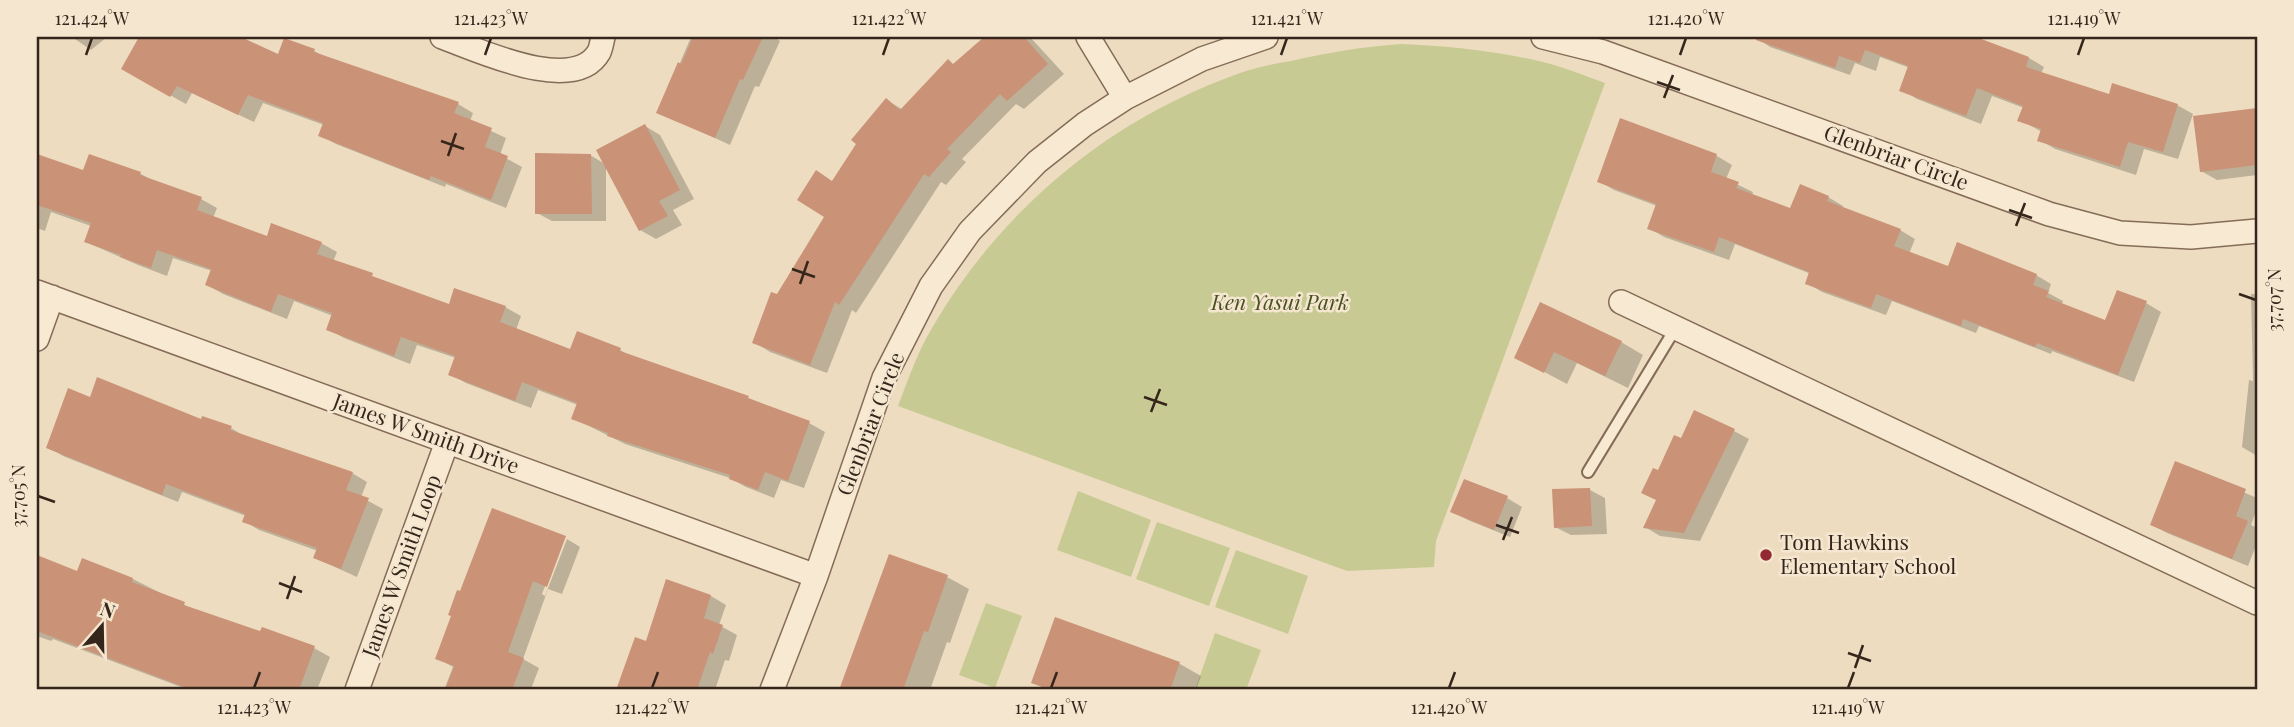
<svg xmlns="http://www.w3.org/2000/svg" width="2294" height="727" font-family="'Playfair Display',serif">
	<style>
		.green { fill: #c8ca94 }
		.shadow { fill: #0003 }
		.building { fill: #ca9276 }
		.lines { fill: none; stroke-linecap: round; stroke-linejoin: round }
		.service-casing { stroke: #856c58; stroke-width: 14 }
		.minor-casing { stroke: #856c58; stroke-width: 26 }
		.service { stroke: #f8ead2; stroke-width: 10 }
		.minor { stroke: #f8ead2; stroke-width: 23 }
		.ticks { fill: none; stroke: #35261c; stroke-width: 2.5 }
		.poi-dot { fill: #932a33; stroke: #f4e6cf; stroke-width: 2.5 }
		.labels { text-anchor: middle; stroke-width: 5; stroke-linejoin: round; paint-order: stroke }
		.street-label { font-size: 21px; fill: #35261c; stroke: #f4e6cf }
		.park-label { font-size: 21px; font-style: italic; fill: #495123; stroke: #f4e6cf }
		.poi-label { font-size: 21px; fill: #35261c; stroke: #f4e6cf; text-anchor: start }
		.neatline { fill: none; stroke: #35261c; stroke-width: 2.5 }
		.ticks-label { font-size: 18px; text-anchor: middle; fill: #35261c }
	</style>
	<rect width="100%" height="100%" fill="#eddcc0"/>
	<path class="green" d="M 1401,44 C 1448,46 1497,51 1543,62 C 1564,67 1585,76 1605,83 L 1436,541 L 1434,567 L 1347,571 L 898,406 C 907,383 915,359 927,337 C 996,213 1107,120 1240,73 C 1256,67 1274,64 1291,61 C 1331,52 1361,47 1401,44 Z
		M 1078,491 L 1151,520 L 1131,577 L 1057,550 Z
		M 1157,522 L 1230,548 L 1209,606 L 1136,579 Z
		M 1236,550 L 1308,576 L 1288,634 L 1215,607 Z
		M 986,603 L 1022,616 L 995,688 L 959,675 Z
		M 1215,633 L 1261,650 L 1246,690 L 1195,690 Z"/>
	<path class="shadow" d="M 72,37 L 107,37 L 91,50 Z
		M 141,37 L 205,37 L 213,41 L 214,37 L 237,37 L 279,56 L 314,51 L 327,58 L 458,104 L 473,113 L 470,121 L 506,138 L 500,155 L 522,167 L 506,208 L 446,184 L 445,187 L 336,144 L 320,135 L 324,125 L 263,103 L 254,122 L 192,93 L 186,104 L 123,69 Z
		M 691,37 L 774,37 L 780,41 L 759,87 L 755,86 L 730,145 L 659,112 Z
		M 986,37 L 1030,37 L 1064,74 L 1024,109 L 1016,104 L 962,159 L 966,162 L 946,185 L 941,182 L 856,313 L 852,310 L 827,373 L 770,352 L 754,342 L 778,296 L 826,217 L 834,183 L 886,100 L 902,109 Z
		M 1756,37 L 1970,37 L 2029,58 L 2044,67 L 2041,74 L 2110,96 L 2177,105 L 2193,114 L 2178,159 L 2144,149 L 2136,175 L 2055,149 L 2040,140 L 2042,132 L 2020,120 L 2024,108 L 1992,96 L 1981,124 L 1917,99 L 1902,90 L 1910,68 L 1880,57 L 1876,71 L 1855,63 L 1850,75 L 1770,47 Z
		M 2257,109 L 2257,175 L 2217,180 L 2201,171 L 2195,117 Z
		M 1621,121 L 1717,156 L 1732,165 L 1726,179 L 1753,192 L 1752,196 L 1791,211 L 1828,197 L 1843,206 L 1842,209 L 1900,230 L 1915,239 L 1909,254 L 1949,269 L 2036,275 L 2051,284 L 2048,293 L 2063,301 L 2062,304 L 2106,322 L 2146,303 L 2161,312 L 2134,382 L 2052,351 L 2051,354 L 1979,326 L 1976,333 L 1892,301 L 1886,315 L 1822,292 L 1807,283 L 1811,274 L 1735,244 L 1729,260 L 1664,237 L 1649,228 L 1657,206 L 1614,190 L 1599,181 Z
		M 645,126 L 660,135 L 694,199 L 673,210 L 682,225 L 656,239 L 640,230 L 606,164 L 606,221 L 552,221 L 537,213 L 590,155 L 605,164 Z
		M 37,156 L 84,173 L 90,156 L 141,174 L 157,183 L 201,199 L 217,208 L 213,218 L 268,238 L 321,243 L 337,252 L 333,262 L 450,306 L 505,307 L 521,316 L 516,330 L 571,351 L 620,350 L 634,358 L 748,398 L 809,423 L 825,432 L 804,488 L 781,480 L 774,498 L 746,487 L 730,478 L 625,444 L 573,418 L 578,405 L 538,390 L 531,408 L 466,383 L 450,374 L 456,358 L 417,345 L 410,364 L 344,338 L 328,329 L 333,316 L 294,301 L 287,319 L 223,294 L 207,285 L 212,271 L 173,258 L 167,276 L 138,265 L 86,242 L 91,226 L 51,212 L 45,231 L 37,228 Z
		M 2251,294 L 2257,294 L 2257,456 L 2242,447 L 2249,380 L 2253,381 Z
		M 1621,342 L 1643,355 L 1628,388 L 1577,363 L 1567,384 L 1516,357 Z
		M 91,399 L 231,428 L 246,437 L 352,473 L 367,482 L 361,497 L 383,509 L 357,577 L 315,558 L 318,551 L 259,530 L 244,521 L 246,516 L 182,492 L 178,502 L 63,456 L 48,447 Z
		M 1734,431 L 1749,439 L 1700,541 L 1660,536 L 1645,527 L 1658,501 L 1659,472 Z
		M 2176,463 L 2257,498 L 2257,508 L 2251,525 L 2257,528 L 2257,543 L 2248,566 L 2167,533 L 2152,525 Z
		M 1590,490 L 1605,498 L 1607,534 L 1571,535 L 1555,527 Z
		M 1507,498 L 1522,507 L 1510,537 L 1468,520 L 1453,512 Z
		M 564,537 L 542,594 L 545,596 L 567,539 L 580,547 L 562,594 L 548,589 L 523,659 L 539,668 L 531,689 L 534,690 L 444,690 L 453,667 L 437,658 Z
		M 890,556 L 947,577 L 969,589 L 950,643 L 947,642 L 930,690 L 841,690 Z
		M 37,557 L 78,573 L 83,560 L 133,579 L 200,613 L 262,634 L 263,629 L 314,648 L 330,657 L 317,690 L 189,690 L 53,639 L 51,641 L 37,636 Z
		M 711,596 L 726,605 L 719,625 L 737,635 L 729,661 L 725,660 L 715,690 L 618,690 L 636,639 L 647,643 Z
		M 1056,619 L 1180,664 L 1201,676 L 1196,690 L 1047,690 L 1033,682 Z"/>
	<path class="building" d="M 139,37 L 241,37 L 278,54 L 284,38 L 315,49 L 314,52 L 459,102 L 454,113 L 492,128 L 485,147 L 508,156 L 491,200 L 431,176 L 429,180 L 318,136 L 323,123 L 248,95 L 238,115 L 177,86 L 170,97 L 121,69 Z
		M 693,37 L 763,37 L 743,80 L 740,79 L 715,138 L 656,113 L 678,62 L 681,64 Z
		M 984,37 L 1024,37 L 1048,64 L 1007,101 L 1000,94 L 947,149 L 951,152 L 929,177 L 924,174 L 839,305 L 835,302 L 810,365 L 752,343 L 771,292 L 777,294 L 824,217 L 797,200 L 816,170 L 832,181 L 856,144 L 851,140 L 886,98 L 900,110 L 948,59 L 953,64 Z
		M 1757,37 L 1976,37 L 2029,57 L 2026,67 L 2109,94 L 2112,83 L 2178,104 L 2163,152 L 2128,142 L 2120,167 L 2037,141 L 2041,129 L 2017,121 L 2023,106 L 1977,88 L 1966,116 L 1899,91 L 1908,66 L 1865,50 L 1860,63 L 1839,56 L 1835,68 L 1756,40 Z
		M 2257,108 L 2257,165 L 2200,172 L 2193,116 Z
		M 1620,118 L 1717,154 L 1711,172 L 1739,182 L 1736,188 L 1790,208 L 1800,184 L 1829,196 L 1827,201 L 1901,229 L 1894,246 L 1948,266 L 1957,242 L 2037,274 L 2033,285 L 2049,291 L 2046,297 L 2105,320 L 2117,290 L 2147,301 L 2118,375 L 2037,343 L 2035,347 L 1963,319 L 1961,326 L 1876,294 L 1871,308 L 1805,284 L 1809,272 L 1719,237 L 1714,252 L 1647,229 L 1656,204 L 1597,182 Z
		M 645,124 L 680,190 L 659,201 L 668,216 L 639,231 L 596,150 Z
		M 535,153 L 591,154 L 592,214 L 535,214 Z
		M 37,154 L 83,170 L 89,154 L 141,172 L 140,175 L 202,197 L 197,210 L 267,236 L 271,223 L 322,242 L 317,254 L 373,273 L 372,276 L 449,304 L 454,288 L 506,306 L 500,322 L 570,349 L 577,331 L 621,348 L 620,351 L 749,396 L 748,398 L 810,421 L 788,481 L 765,472 L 758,490 L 729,479 L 730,475 L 607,436 L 608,433 L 571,419 L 577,403 L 522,382 L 515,401 L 448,375 L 455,356 L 401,337 L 394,356 L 326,330 L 332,313 L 278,294 L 271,312 L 205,285 L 211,269 L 157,250 L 151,268 L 120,257 L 121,255 L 84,242 L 91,223 L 37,205 Z
		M 1540,302 L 1622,341 L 1605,376 L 1554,352 L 1544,373 L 1514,358 Z
		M 97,377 L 201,419 L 202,416 L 232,426 L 230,430 L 353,472 L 346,490 L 369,498 L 341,569 L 313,558 L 317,548 L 242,522 L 245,514 L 166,484 L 162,495 L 46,448 L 68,388 L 90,397 Z
		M 1694,410 L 1735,429 L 1684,533 L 1643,528 L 1656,500 L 1641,493 L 1653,468 L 1658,470 L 1674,435 L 1681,438 Z
		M 2175,461 L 2246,489 L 2236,516 L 2248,521 L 2232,559 L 2150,525 Z
		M 1464,479 L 1508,496 L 1494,530 L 1450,512 Z
		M 1590,488 L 1592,526 L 1554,528 L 1552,489 Z
		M 492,508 L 566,536 L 547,587 L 533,581 L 508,652 L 524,658 L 512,690 L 445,690 L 454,666 L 435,659 L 451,616 L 448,615 L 457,590 L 460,591 Z
		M 889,554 L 948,575 L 928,632 L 924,631 L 903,690 L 839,690 Z
		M 37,555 L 77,571 L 82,558 L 133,578 L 132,582 L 185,602 L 184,605 L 260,631 L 262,627 L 315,646 L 299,690 L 192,690 L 37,631 Z
		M 666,579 L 711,595 L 704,618 L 723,625 L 713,654 L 710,652 L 697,690 L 616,690 L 635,637 L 646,641 Z
		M 1055,617 L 1180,662 L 1170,690 L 1051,690 L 1031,683 Z"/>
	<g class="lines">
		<g class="service-casing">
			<path id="service" d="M 1588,472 L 1675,329"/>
		</g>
		<g class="minor-casing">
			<path id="minor" d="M 442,37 C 476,49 574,96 599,52 C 601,48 602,41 603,37
				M 1088,37 L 1125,98
				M 1543,37 L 1603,52 L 2049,214 L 2120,233 L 2191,237 L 2257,231
				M 37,292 L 816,576
				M 1621,302 L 2257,603
				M 37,339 L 52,297
				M 357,690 L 447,442
				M 772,690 L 816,576 L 884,378 L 931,286 L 970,231 L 1037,162 L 1085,124 L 1125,98 L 1202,59 L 1266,37"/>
		</g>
		<use href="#service" class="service"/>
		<use href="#minor" class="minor"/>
	</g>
	<path class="ticks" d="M 86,55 L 92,38M 485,55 L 491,38M 883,55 L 889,38M 1281,55 L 1287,38M 1680,55 L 1686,38M 2078,55 L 2084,38M 1657,82 L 1680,90M 1664,98 L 1673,75M 441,141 L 464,149M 448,156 L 456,133M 2009,210 L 2032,218M 2016,226 L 2025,203M 792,269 L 815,277M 800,284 L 808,261M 2239,294 L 2256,300M 1144,397 L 1167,405M 1151,412 L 1160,389M 38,496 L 55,502M 1496,525 L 1519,533M 1503,540 L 1512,517M 279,583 L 302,592M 287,599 L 295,576M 1848,653 L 1871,661M 1855,668 L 1863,645M 254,688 L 260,672M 652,688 L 658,672M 1051,688 L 1057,672M 1449,688 L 1455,672M 1848,688 L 1854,672"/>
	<circle class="poi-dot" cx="1766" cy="555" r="7"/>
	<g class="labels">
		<g class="street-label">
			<text transform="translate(1896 158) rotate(20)" y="7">Glenbriar Circle</text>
			<text transform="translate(871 424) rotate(-69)" y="7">Glenbriar Circle</text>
			<text transform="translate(426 434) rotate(20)" y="7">James W Smith Drive</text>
			<text transform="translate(402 566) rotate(-70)" y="7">James W Smith Loop</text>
		</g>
		<g class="park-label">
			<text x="1280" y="310">Ken Yasui Park</text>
		</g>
		<g class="poi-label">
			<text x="1780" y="550">Tom Hawkins<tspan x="1780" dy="24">Elementary School</tspan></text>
		</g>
	</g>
	<rect width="2294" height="727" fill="none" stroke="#f4e6cf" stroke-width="77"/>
	<g transform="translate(102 626) rotate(20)" stroke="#f4e6cf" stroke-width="5" paint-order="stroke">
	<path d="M0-5L12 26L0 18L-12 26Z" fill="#35261c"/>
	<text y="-10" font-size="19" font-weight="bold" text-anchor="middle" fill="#35261c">N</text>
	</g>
	<rect x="38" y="38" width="2218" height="650" class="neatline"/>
	<g class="ticks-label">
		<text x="92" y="25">121.424°W</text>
		<text x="491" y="25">121.423°W</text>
		<text x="889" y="25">121.422°W</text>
		<text x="1287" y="25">121.421°W</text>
		<text x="1686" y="25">121.420°W</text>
		<text x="2084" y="25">121.419°W</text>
		<text transform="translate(2275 300) rotate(-90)" y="6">37.707°N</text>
		<text transform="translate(19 496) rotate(-90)" y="6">37.705°N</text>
		<text x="254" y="714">121.423°W</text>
		<text x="652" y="714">121.422°W</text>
		<text x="1051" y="714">121.421°W</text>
		<text x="1449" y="714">121.420°W</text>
		<text x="1848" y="714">121.419°W</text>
	</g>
</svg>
